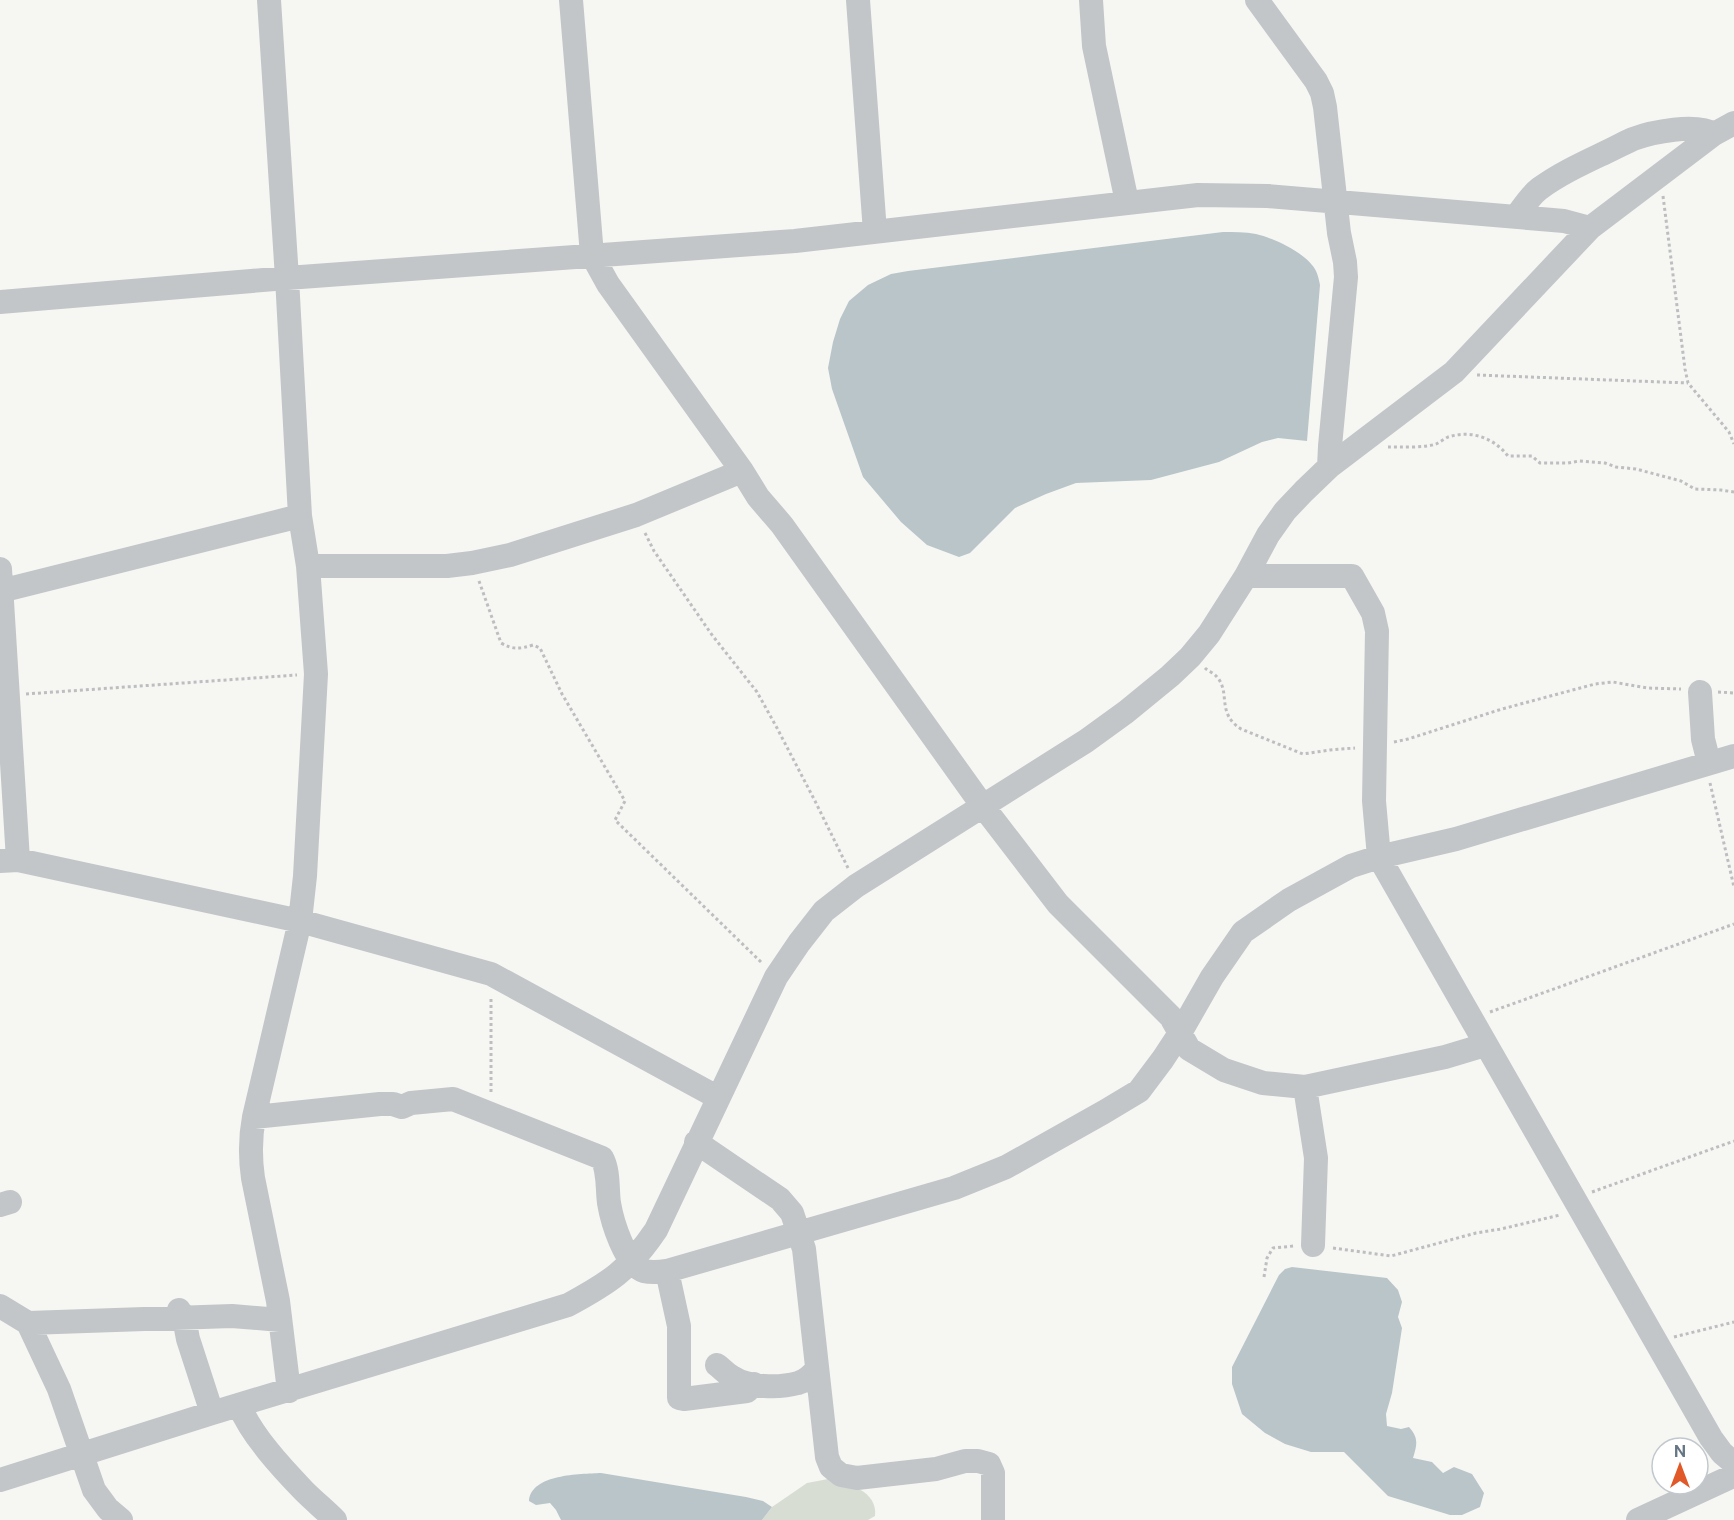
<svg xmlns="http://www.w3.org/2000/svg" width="1734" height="1520" font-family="'Public Sans',sans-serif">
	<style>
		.green { fill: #d8ddd4 }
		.water { fill: #bac5c9 }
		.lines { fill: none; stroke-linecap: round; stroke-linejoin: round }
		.path { stroke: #bcbec0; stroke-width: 3; stroke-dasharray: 3 3; stroke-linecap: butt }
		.minor { stroke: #c2c6c9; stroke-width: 24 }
	</style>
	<rect width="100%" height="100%" fill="#f6f7f3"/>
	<path class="green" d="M 828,1479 C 848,1483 878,1491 875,1516 L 868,1520 L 762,1520 L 772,1507 L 807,1483 Z"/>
	<path class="water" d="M 1223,232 C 1234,232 1245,232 1256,234 C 1274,238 1308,254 1316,271 C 1318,275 1319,280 1320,285 L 1307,441 L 1278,438 L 1262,442 L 1219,462 L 1151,480 L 1076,483 L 1046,494 L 1015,508 L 970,553 L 959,557 L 927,545 L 901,522 L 863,477 L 832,389 L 828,368 L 833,342 L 840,319 L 849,301 L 868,285 L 891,274 L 908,271 Z
		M 1292,1267 L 1387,1278 L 1398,1290 L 1402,1302 L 1398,1317 L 1402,1328 L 1392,1393 L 1386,1414 L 1387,1426 L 1401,1429 L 1409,1427 C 1419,1438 1417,1445 1413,1458 L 1432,1462 L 1443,1473 L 1454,1467 L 1472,1474 L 1484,1493 L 1480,1507 L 1462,1515 L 1450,1515 L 1388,1496 L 1344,1452 L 1311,1452 L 1285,1444 L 1265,1433 L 1242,1414 L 1232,1384 L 1232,1367 L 1279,1275 L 1285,1269 Z
		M 601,1473 L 746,1497 L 763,1501 L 772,1507 L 762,1520 L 561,1520 L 556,1510 L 550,1503 L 536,1505 L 529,1501 C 531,1474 580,1474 601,1473 Z"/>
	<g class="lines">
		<path class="path" d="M 1663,196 L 1685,369 L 1688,383 L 1729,432 L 1734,444
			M 1477,375 L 1688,383
			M 1388,447 C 1400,447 1425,448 1436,444 C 1440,442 1444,439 1448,437 C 1471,430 1493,437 1508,456 L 1532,456 L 1540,463 L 1568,463 L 1579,461 L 1605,463 L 1616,467 L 1636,469 L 1681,481 L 1695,489 L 1721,490 L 1734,492
			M 645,533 L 654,551 L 712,635 L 757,692 L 777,728 L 815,801 L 849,870
			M 479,581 L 501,643 C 513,650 520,649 533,645 L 540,648 L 562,694 L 625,801 L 615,820 L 762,963
			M 1205,668 C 1208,671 1214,673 1217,677 C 1231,693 1216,713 1241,729 L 1303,754 L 1330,750 L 1355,748
			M 1718,692 L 1734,693
			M 26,694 L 297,675
			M 1394,742 L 1408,739 L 1502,709 L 1595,684 L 1613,682 L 1647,688 L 1681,689
			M 1710,783 L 1734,887
			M 1490,1012 L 1734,924
			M 491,1092 L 491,997
			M 1592,1192 L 1734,1141
			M 1333,1248 L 1391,1256 L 1476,1233 L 1501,1229 L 1560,1215
			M 1264,1277 L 1267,1258 L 1273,1248 L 1294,1246
			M 1674,1337 L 1734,1322"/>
		<path class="minor" d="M 269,0 L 287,278 L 300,516 L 308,566 L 316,674 L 305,876 L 300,921 L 254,1117 C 250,1138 250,1157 253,1178 L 278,1301 L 289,1391
			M 571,0 L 592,255 L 608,284 L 742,471 L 758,497 L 782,525 L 982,805 L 1058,904 L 1171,1017 L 1189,1049 L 1224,1070 L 1263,1083 L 1305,1087 L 1445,1057 L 1485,1045
			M 858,0 L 875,232
			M 1091,0 L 1094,46 L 1127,202
			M 1257,0 L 1316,81 L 1322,93 L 1325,107 L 1339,233 L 1345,262 L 1346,277 L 1330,446 L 1329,467
			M 1516,217 C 1523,207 1530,196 1539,189 C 1558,175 1579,165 1600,155 C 1611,150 1622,144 1633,139 C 1652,132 1696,123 1714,134
			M 0,302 L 287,278 L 795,241 L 1198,195 L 1268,196 L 1564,221 L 1590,228
			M 308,566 L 447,566 L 472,563 L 510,555 L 636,515 L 742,471
			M 0,569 L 18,860
			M 1246,576 L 1352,576 L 1373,613 L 1377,631 L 1374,801 L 1379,857 L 1711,1438 L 1722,1453 L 1734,1463
			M 0,591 L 300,516
			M 1700,692 L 1703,739 L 1709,763
			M 0,861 L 18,860 L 300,921 L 491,974 L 717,1097
			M 1305,1087 L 1316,1158 L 1313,1245
			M 254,1117 L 380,1104 L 393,1104 L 402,1107 L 411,1103 L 453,1099 L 602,1158 C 609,1171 607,1188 609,1203 C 612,1221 625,1265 644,1271 C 652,1273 660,1272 667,1271 L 954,1188 L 1006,1167 L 1104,1112 L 1139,1091 L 1163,1059 L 1180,1033 L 1212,977 L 1243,932 L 1289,900 L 1351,866 L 1379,857 L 1456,839 L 1734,756
			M 696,1142 L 780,1199 L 792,1213 L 804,1249 L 827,1457 L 831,1467 L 841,1475 L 857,1478 L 936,1469 L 965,1461 L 978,1461 L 989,1464 L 993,1473 L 993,1520
			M 0,1205 L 10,1202
			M 667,1271 L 679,1326 L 679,1398 L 684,1399 L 747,1391 L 754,1384
			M 0,1306 L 28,1323 L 59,1389 L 94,1490 L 108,1509 L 121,1520
			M 179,1310 L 184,1318 L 188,1339 L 212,1413
			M 28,1323 L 232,1316 L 280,1320
			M 717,1365 C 722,1369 727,1374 732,1377 C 748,1388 780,1388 798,1383 C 806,1381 812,1375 817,1369
			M 239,1405 C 252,1436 281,1467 304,1491 C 314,1501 325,1510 335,1520
			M 0,1480 L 212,1413 L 568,1305 C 609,1283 629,1270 656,1230 L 776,977 L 799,943 L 824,911 L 856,886 L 1086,741 L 1126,712 L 1170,676 L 1190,657 L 1209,634 L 1246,576 L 1268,535 L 1285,511 L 1304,491 L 1329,467 L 1454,372 L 1590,228 L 1714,134 L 1734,123
			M 1638,1520 L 1733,1476"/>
	</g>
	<g transform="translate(1680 1466)"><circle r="28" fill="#ffffff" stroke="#c2c8ce" stroke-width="1.5"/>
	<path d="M0-4.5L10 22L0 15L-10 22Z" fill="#e15929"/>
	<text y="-9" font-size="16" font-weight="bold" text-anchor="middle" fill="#667684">N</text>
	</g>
</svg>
